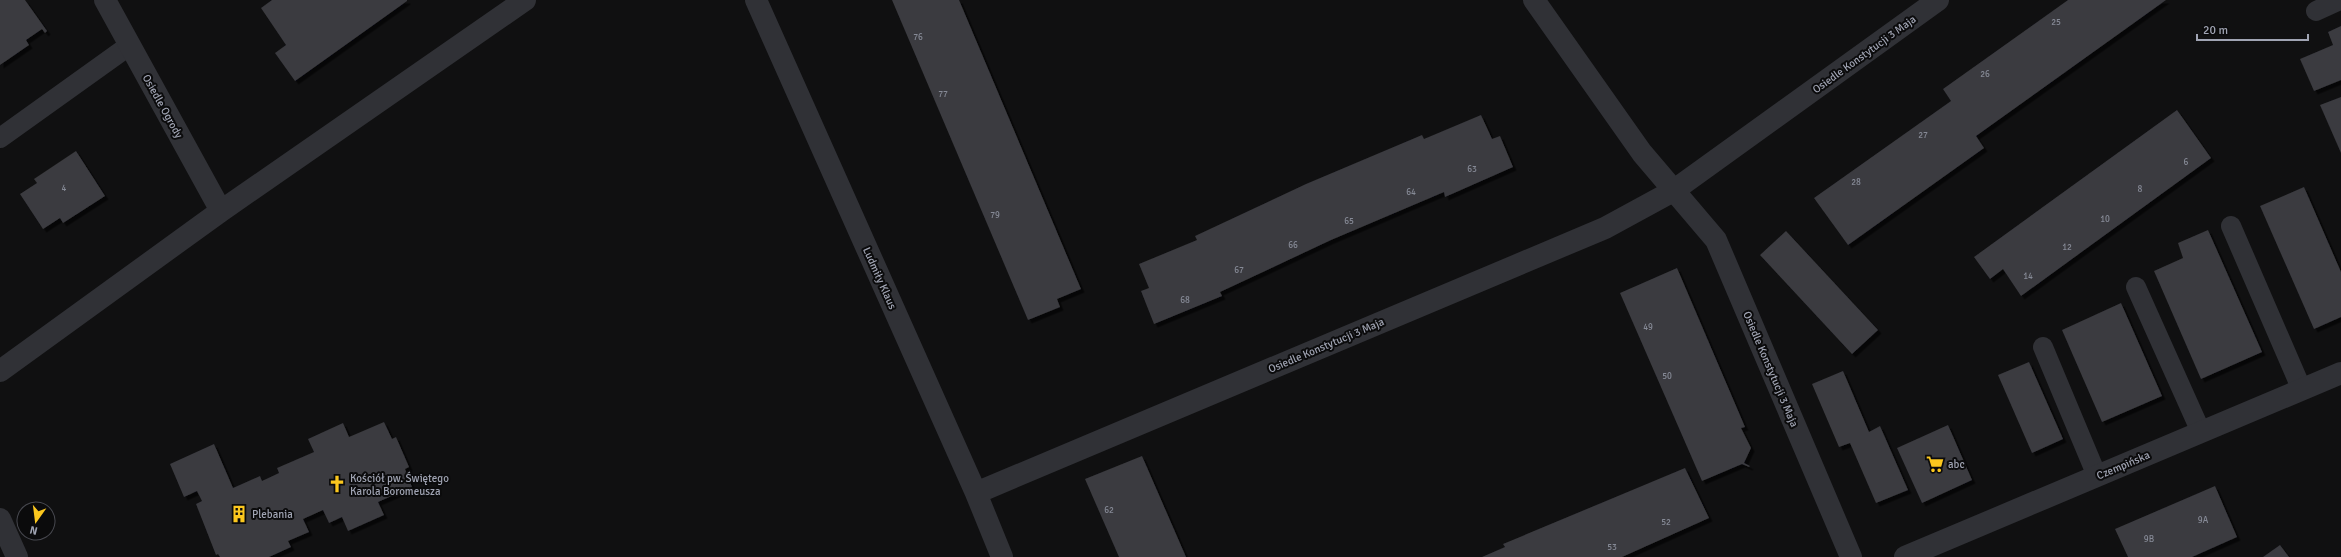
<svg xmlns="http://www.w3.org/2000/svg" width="2341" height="557" font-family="Signika,sans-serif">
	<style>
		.building { fill: #3a3a3f; filter: url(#shadow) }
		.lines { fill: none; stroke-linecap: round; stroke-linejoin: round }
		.lane { stroke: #303136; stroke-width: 20 }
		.street { stroke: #303136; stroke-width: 22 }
		.labels { text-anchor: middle; stroke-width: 4; stroke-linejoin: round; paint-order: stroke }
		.number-label { font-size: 9px; fill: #868a96 }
		.street-label { font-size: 11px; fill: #a0a4b3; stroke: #0b0b0c }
		.poi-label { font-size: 11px; fill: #a0a4b3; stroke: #0b0b0c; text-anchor: start }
	</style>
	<defs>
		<filter id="shadow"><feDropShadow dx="3.5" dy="3.5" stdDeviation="0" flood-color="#0009"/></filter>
	</defs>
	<rect width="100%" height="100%" fill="#101011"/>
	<path class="building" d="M 0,0 L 25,0 L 47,31 L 45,33 L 42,29 L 26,40 L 29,45 L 0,65 Z
		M 272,0 L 407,0 L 407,1 L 295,81 L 275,53 L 286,45 L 261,8 Z
		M 892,0 L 959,0 L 1081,289 L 1057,299 L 1060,307 L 1028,320 Z
		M 2068,0 L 2166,0 L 1976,136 L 1984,148 L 1848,245 L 1814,198 L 1951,101 L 1943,89 Z
		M 2341,26 L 2341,80 L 2314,91 L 2300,59 L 2333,45 L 2328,32 Z
		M 2341,97 L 2341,153 L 2320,105 Z
		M 2177,110 L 2211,158 L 2021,296 L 2003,269 L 1990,279 L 1974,257 Z
		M 1481,115 L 1492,139 L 1500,136 L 1513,167 L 1445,197 L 1444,192 L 1331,240 L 1220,292 L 1222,296 L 1154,324 L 1141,291 L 1149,288 L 1139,264 L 1197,240 L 1195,236 L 1306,184 L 1422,135 L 1424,139 Z
		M 76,151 L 105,196 L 63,223 L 60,218 L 43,229 L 20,194 L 37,183 L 34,179 Z
		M 2304,187 L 2341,272 L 2341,317 L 2314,329 L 2260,206 Z
		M 2208,230 L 2262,352 L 2201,379 L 2154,271 L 2183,258 L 2178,243 Z
		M 1786,231 L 1878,330 L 1852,354 L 1760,255 Z
		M 1677,268 L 1745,427 L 1741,428 L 1751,448 L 1744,463 L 1750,466 L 1749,467 L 1742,464 L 1702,481 L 1620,293 Z
		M 2121,303 L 2162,396 L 2102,422 L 2062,330 Z
		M 2029,362 L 2063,439 L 2032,453 L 1998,375 Z
		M 1843,371 L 1869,432 L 1880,426 L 1908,490 L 1876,503 L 1850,443 L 1839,447 L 1812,384 Z
		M 384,422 L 392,439 L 396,437 L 409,467 L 405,469 L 412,487 L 378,502 L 384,515 L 348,531 L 342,517 L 329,523 L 323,510 L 303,519 L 309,532 L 288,541 L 291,547 L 269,557 L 220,557 L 218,554 L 216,555 L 196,504 L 202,501 L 197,491 L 184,497 L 170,464 L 214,444 L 233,488 L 260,476 L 262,481 L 279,473 L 277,468 L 314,452 L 308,439 L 343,423 L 349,437 Z
		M 1948,425 L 1972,480 L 1922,503 L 1897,448 Z
		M 1142,456 L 1186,557 L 1119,557 L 1085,479 Z
		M 1685,468 L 1709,518 L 1622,557 L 1482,557 L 1505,547 L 1503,544 Z
		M 2215,486 L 2237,537 L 2192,557 L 2128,557 L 2115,529 Z
		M 2280,545 L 2289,557 L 2263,557 Z"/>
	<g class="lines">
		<path class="lane" d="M 2316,11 L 2340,0
			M 0,138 L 130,45
			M 2231,226 L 2302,390
			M 2136,287 L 2201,432
			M 2043,347 L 2097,476"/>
		<path class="street" d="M 105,0 L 221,211
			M 756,0 L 976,493 L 1002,557
			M 1534,0 L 1642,153 L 1716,240 L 1851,557
			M 0,371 L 221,211 L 525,0
			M 976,493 L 1605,228 L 1673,191 L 1938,0
			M 0,519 L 17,557
			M 1905,557 L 2341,373"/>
	</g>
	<defs>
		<g id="supermarket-bare" transform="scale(1.38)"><path d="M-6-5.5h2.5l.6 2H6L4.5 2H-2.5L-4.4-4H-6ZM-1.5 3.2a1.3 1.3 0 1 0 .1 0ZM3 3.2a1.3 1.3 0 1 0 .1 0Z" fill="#fbc71e" stroke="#0b0b0c" stroke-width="2.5" paint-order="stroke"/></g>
		<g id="church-bare" transform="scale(1.38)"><path d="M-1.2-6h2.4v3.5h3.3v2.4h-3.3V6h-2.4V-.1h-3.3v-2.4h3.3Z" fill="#fbc71e" stroke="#0b0b0c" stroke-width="2.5" paint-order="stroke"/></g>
		<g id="building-bare" transform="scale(1.38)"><path d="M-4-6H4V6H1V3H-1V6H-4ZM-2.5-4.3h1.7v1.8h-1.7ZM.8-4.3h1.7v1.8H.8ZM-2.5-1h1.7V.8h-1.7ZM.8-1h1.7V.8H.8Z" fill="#fbc71e" stroke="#0b0b0c" stroke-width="2.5" paint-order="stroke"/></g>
	</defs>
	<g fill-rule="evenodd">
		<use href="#supermarket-bare" x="1935" y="464"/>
		<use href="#church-bare" x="337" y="484"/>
		<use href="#building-bare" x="239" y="514"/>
	</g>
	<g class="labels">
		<g class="number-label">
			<text x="2056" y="25">25</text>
			<text x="918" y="40">76</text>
			<text x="1985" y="77">26</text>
			<text x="943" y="97">77</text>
			<text x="1923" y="138">27</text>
			<text x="2186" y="165">6</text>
			<text x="1472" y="172">63</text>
			<text x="1856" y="185">28</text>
			<text x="64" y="191">4</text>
			<text x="2140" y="192">8</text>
			<text x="1411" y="195">64</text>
			<text x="995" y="218">79</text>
			<text x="2105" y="222">10</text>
			<text x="1349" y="224">65</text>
			<text x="1293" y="248">66</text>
			<text x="2067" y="250">12</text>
			<text x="1239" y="273">67</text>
			<text x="2028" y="279">14</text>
			<text x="1185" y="303">68</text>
			<text x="1648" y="330">49</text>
			<text x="1667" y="379">50</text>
			<text x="1109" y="513">62</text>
			<text x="2203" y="523">9A</text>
			<text x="1666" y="525">52</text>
			<text x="2149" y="542">9B</text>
			<text x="1612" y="550">53</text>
		</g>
		<g class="street-label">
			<text transform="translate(1864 54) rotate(-36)" y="4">Osiedle Konstytucji 3 Maja</text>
			<text transform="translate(163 106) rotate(61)" y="4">Osiedle Ogrody</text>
			<text transform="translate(880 278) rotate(66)" y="4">Ludmiły Klaus</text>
			<text transform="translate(1326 345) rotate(-23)" y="4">Osiedle Konstytucji 3 Maja</text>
			<text transform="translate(1771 369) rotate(67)" y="4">Osiedle Konstytucji 3 Maja</text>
			<text transform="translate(2123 465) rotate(-23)" y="4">Czempińska</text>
		</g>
		<g class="poi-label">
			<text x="1948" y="468">abc</text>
			<text x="350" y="482">Kościół pw. Świętego<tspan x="350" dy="13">Karola Boromeusza</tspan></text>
			<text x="252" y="518">Plebania</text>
		</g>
	</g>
	<g transform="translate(36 521) rotate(194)"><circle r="19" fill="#0b0b0c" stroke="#47484f"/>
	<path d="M0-3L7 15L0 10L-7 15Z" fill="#fbc71e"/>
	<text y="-6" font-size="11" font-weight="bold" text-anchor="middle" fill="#a0a4b3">N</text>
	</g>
	<path d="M2197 34v6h111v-6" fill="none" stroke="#a0a4b3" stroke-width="2"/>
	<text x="2203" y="34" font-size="12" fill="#a0a4b3" stroke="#0b0b0c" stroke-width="3" paint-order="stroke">20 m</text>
</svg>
